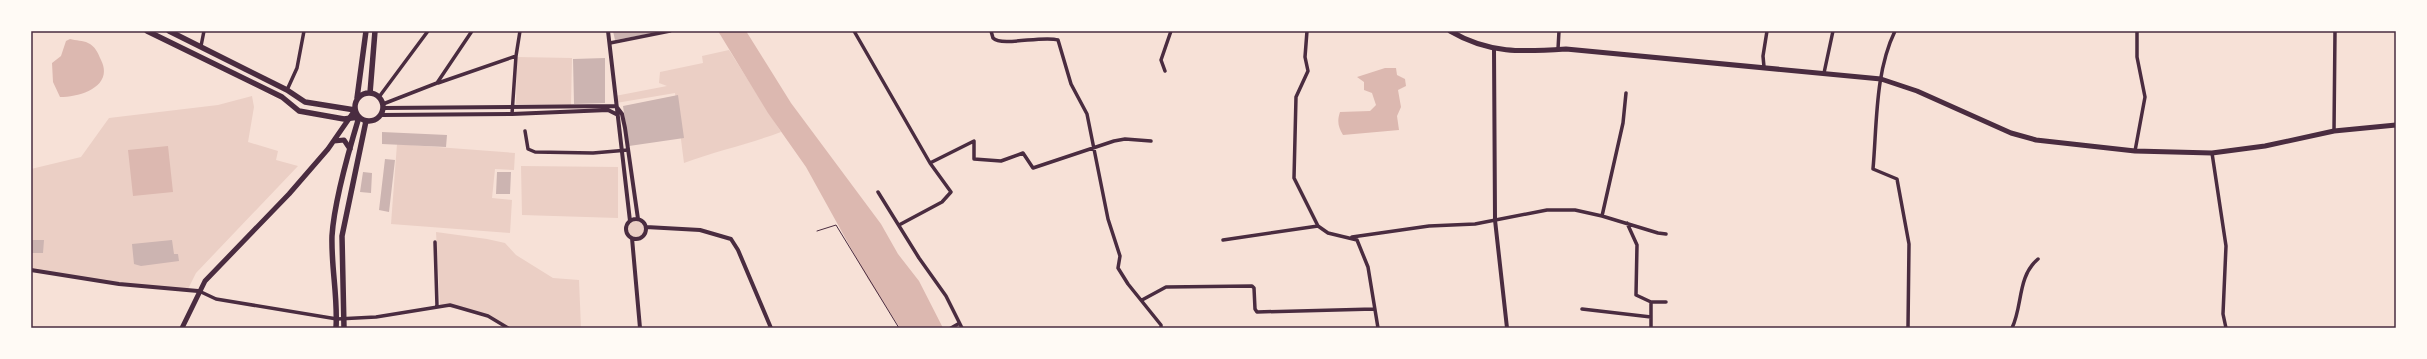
<svg xmlns="http://www.w3.org/2000/svg" width="2427" height="359" font-family="'Alegreya Sans',sans-serif">
	<style>
		.green { fill: #ebcfc5 }
		.water { fill: #dcb8b0 }
		.building { fill: #ccb4b1 }
		.lines { fill: none; stroke-linecap: round; stroke-linejoin: round }
		.path { stroke: #4a2c40; stroke-width: 1 }
		.minor { stroke: #4a2c40; stroke-width: 3.5 }
		.tertiary { stroke: #4a2c40; stroke-width: 4 }
		.secondary { stroke: #4a2c40; stroke-width: 5 }
		.trunk { stroke: #4a2c40; stroke-width: 5.5 }
		.neatline { fill: none; stroke: #4a2c40; stroke-width: 1.5 }
	</style>
	<rect width="100%" height="100%" fill="#f7e1d7"/>
	<path class="green" d="M 729,50 L 781,132 C 749,144 716,151 684,163 L 675,93 L 616,103 L 615,96 L 667,86 L 659,83 L 660,72 L 703,63 L 702,56 Z
		M 517,57 L 572,58 L 571,105 L 516,104 Z
		M 252,96 L 254,107 L 248,142 L 278,151 L 276,160 L 298,166 L 196,273 L 188,289 L 126,284 L 31,270 L 31,169 L 81,157 L 109,118 L 218,105 Z
		M 397,144 L 515,153 L 514,170 L 495,169 L 492,198 L 512,200 L 510,233 L 391,224 Z
		M 521,166 L 618,167 L 618,218 L 522,215 Z
		M628 229a8 8 0 1 1 16 0a8 8 0 1 1-16 0Z
		M 436,232 L 487,239 L 505,243 L 516,255 L 553,278 L 579,280 L 581,328 L 506,328 C 487,313 463,310 440,306 Z"/>
	<path class="water" d="M 718,31 L 746,31 L 791,103 L 881,224 L 898,254 L 919,281 L 943,328 L 900,328 L 868,279 L 806,167 L 768,113 Z
		M 70,39 C 76,41 83,40 88,43 C 95,46 98,53 101,60 C 114,86 81,97 60,97 L 53,82 L 52,63 L 61,56 L 66,41 Z
		M 1385,68 L 1396,68 L 1397,75 L 1405,79 L 1406,86 L 1398,90 L 1401,107 L 1397,116 L 1399,130 L 1343,135 C 1338,127 1337,121 1340,112 L 1370,111 L 1376,105 L 1372,93 L 1364,90 L 1364,82 L 1357,77 Z
		M 168,146 L 173,192 L 133,196 L 128,150 Z"/>
	<path class="building" d="M 613,31 L 659,31 L 659,32 L 615,40 Z
		M 605,58 L 605,103 L 574,104 L 573,59 Z
		M 678,95 L 684,138 L 629,146 L 623,106 Z
		M 382,132 L 447,135 L 446,147 L 382,144 Z
		M 385,159 L 395,160 L 389,212 L 379,210 Z
		M 363,172 L 372,173 L 371,193 L 360,192 Z
		M 497,172 L 511,172 L 510,194 L 496,194 Z
		M 31,240 L 44,240 L 43,253 L 31,253 Z
		M 172,240 L 174,254 L 178,254 L 179,261 L 141,266 L 134,264 L 132,244 Z"/>
	<g class="lines">
		<path class="path" d="M 817,231 L 836,225 L 899,328"/>
		<path class="minor" d="M 854,31 L 930,163 L 951,192 L 942,202 L 899,225
			M 991,31 L 993,38 C 1002,47 1043,35 1058,40 L 1071,84 L 1087,114 L 1108,219 L 1120,256 L 1118,268 L 1128,284 L 1161,325 L 1161,328
			M 1307,31 L 1305,57 L 1308,71 L 1296,97 L 1294,178 L 1318,226 L 1328,233 L 1357,240 L 1368,267 L 1378,328
			M 1895,31 C 1875,72 1877,124 1873,169 L 1897,179 L 1909,244 L 1908,328
			M 610,43 L 670,31
			M 201,46 L 204,31
			M 1558,49 L 1559,31
			M 1764,67 L 1763,56 L 1767,31
			M 1165,71 L 1161,60 L 1171,31
			M 1824,73 L 1833,31
			M 438,83 L 516,56
			M 287,90 L 297,68 L 304,31
			M 379,97 L 428,31
			M 383,104 L 437,83 L 472,31
			M 512,114 L 516,56 L 520,31
			M 525,131 L 528,149 L 535,152 L 593,153 L 628,150
			M 2334,131 L 2335,31
			M 2135,151 L 2145,97 L 2137,57 L 2137,31
			M 2212,153 L 2226,246 L 2223,314 L 2226,328
			M 930,163 L 974,141 L 974,159 L 1001,161 L 1023,153 L 1033,168 L 1114,141 L 1125,139 L 1151,141
			M 878,192 L 919,258 L 946,296 L 962,328
			M 1602,216 L 1623,123 L 1626,93
			M 1627,223 L 1637,245 L 1636,295 L 1651,302 L 1666,302
			M 1352,237 L 1429,226 L 1475,224 L 1547,210 L 1575,210 L 1602,216 L 1658,233 L 1666,234
			M 1223,240 L 1318,226
			M 435,242 L 437,306
			M 199,291 L 216,299 L 337,319 L 376,317 L 450,305 L 488,316 L 508,328
			M 1142,300 L 1166,287 L 1252,286 L 1254,288 L 1255,309 L 1257,312 L 1374,309
			M 1582,309 L 1651,317
			M 951,328 L 958,324
			M 1651,328 L 1651,302
			M 2012,328 C 2023,305 2017,277 2038,259"/>
		<path class="tertiary" d="M 608,31 L 630,221
			M 1494,49 L 1495,220 L 1507,328
			M 383,108 L 616,106 L 622,114 L 625,128 L 638,219
			M 381,115 L 512,114 L 608,110 L 616,114
			M626 229a10 10 0 1 1 20 0a10 10 0 1 1-20 0Z
			M 646,227 L 700,230 L 731,239 L 738,250 L 771,328
			M 632,238 L 640,328
			M 31,270 L 119,284 L 198,291"/>
		<path class="secondary" d="M 1450,31 C 1489,54 1522,52 1566,49 L 1881,79 L 1917,91 L 2011,133 L 2036,140 L 2135,151 L 2212,153 L 2265,146 L 2334,131 L 2396,125
			M 334,141 L 344,140 L 350,149
			M 182,328 L 205,281 L 289,194 L 328,149 L 355,110"/>
		<path class="trunk" d="M 147,31 L 282,97 L 299,111 L 344,119 L 359,117
			M 169,31 L 287,90 L 305,102 L 355,110
			M355 107a14 14 0 1 1 28 0a14 14 0 1 1-28 0Z
			M 370,93 L 375,31
			M 357,98 L 366,31
			M 336,328 C 338,297 331,267 332,236 C 334,203 349,150 359,117
			M 344,328 L 342,236 L 366,121"/>
	</g>
	<rect width="2427" height="359" fill="none" stroke="#fffaf5" stroke-width="64"/>
	<rect x="32" y="32" width="2363" height="295" class="neatline"/>
</svg>
